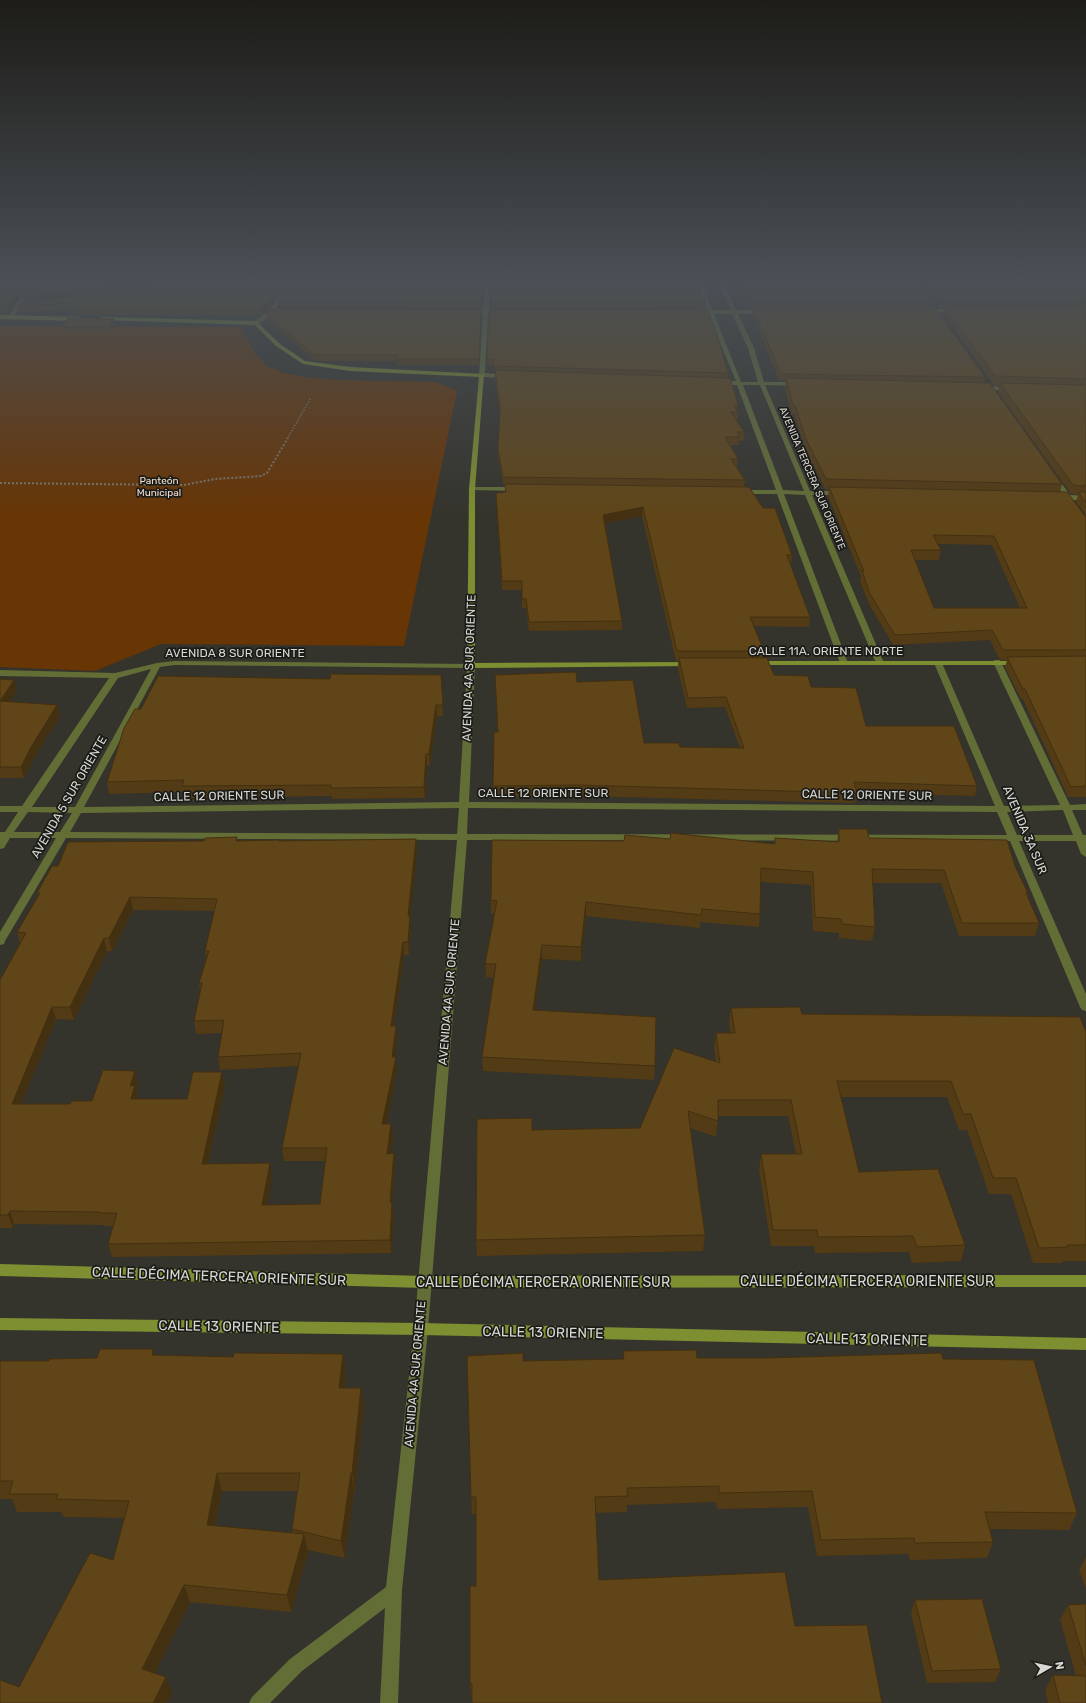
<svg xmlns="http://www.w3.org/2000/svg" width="1086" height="1703" font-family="Rubik,sans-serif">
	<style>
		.green { fill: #683505 }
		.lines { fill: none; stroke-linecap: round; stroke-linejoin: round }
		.path-far1 { stroke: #787770; stroke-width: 1.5; stroke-dasharray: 1.5 1.5; stroke-linecap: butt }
		.path { stroke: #787770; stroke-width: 2; stroke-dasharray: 2 2; stroke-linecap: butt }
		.street { fill: #636e37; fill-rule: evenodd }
		.secondary { fill: #7d8f30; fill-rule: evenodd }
		.wall { fill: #533b15; fill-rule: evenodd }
		.shaded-wall { fill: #433011 }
		.building { fill: #604518; stroke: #433011; fill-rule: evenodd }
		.labels { text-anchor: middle; stroke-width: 3.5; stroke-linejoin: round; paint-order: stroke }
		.far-street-label { font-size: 10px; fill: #d9d8d3; stroke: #1b1b18 }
		.far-park-label { font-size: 10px; fill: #f3ded0; stroke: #1b1b18 }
		.street-label { font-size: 12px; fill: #d9d8d3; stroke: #1b1b18 }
		.near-street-label { font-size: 14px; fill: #d9d8d3; stroke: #1b1b18 }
	</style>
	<rect width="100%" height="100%" fill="#34332c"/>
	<path class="green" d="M 0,326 L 240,327 L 258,357 L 267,366 L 284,373 L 303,377 L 338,380 L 436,382 L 457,391 L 404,646 L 161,644 L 95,671 L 0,667 Z"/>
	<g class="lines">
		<path class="path-far1" d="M 287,439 L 311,398"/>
		<path class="path" d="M 0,483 L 184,485 L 215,479 L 261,476 L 267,473 L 288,438"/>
		<path class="street" d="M 33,279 L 38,279 L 13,318 L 9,318 L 8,317 Z
			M 287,279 L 292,279 C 286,292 270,325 254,324 L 254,322 L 271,309 Z
			M 486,279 L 490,279 L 489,310 L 502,310 L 505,312 L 502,314 L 488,314 L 485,373 L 510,375 L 510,377 L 508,378 L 482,377 L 479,375 L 483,314 L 468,314 L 465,312 L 468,310 L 483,310 Z
			M 695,279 L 700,279 L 712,310 L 731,310 L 717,279 L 722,279 L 736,310 L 766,310 L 769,312 L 766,314 L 738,314 L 754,348 L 764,382 L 798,382 L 801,384 L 798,386 L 765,385 L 810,491 L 840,491 L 843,493 L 840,495 L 812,495 L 884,663 L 883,665 L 877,665 L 876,663 L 805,495 L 784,494 L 848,663 L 844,665 L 840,663 L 777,494 L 740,494 L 737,492 L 740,490 L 776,490 L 737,385 L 718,385 L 715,383 L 718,381 L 736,381 L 708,314 L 696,314 L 693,312 L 696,310 L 707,310 ZM 714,314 L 732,314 L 748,348 L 758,382 L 741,382 ZM 743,385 L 760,385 L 804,491 L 783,490 Z
			M 924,309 L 956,309 L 959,311 L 956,313 L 922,312 L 921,311 Z
			M 980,386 L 1012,387 L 1015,389 L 1012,391 L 978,389 L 978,387 Z
			M 1052,476 L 1056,476 L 1070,495 L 1086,496 L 1086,500 L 1073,500 L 1086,518 L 1086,525 L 1084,524 L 1066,499 L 1056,498 L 1056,496 L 1063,495 L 1051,477 Z
			M 472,487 L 518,487 L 521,489 L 518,491 L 470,490 L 470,488 Z
			M 994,660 L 1000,660 L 1001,662 L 1070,805 L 1086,804 L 1086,810 L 1072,810 L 1083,835 L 1086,835 L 1086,857 L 1081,854 L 1076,841 L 1019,841 L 1086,994 L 1086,1011 L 1082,1010 L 1080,1007 L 1010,841 L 467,840 L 428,1329 L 402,1591 L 398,1703 L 380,1703 L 385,1608 L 302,1671 L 270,1703 L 249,1703 L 252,1697 L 290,1659 L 386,1587 L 414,1329 L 457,840 L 66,838 L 5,941 L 4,944 L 0,945 L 0,932 L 56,838 L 10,838 L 4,848 L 0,849 L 0,832 L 5,832 L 18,812 L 0,812 L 0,806 L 22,806 L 109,678 L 0,676 L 0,670 L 115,673 L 157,663 L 175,661 L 471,664 L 475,666 L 469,802 L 995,806 L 934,663 L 938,661 L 942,663 L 1004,806 L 1060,805 L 993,662 ZM 175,665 L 467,668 L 459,802 L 84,807 L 160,667 ZM 151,669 L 75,807 L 32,807 L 118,678 ZM 459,808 L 457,834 L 70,832 L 81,813 ZM 468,808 L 997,812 L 1007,835 L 467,834 ZM 1063,810 L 1073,835 L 1017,835 L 1007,812 ZM 28,812 L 72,813 L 60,832 L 14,832 Z"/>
		<path class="secondary" d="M 0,315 L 80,317 L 83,319 L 80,321 L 0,319 Z
			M 102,317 L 256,321 L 280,344 L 305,361 L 350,367 L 484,374 L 475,489 L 475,663 L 692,662 L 696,664 L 692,666 L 468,668 L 467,666 L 469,489 L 479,377 L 350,371 L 303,364 L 276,346 L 255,325 L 100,320 L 100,318 Z
			M 753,661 L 1020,661 L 1024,663 L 1020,665 L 753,665 L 752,663 Z
			M 0,1264 L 424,1276 L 1086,1275 L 1086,1287 L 424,1288 L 0,1276 Z
			M 0,1318 L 421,1323 L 1086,1338 L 1086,1350 L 421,1335 L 0,1330 Z"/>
	</g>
	<path class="wall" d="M 0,279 L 32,279 L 9,312 L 0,312 Z
		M 35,279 L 286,279 L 270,308 L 261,315 L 74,315 L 73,309 L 18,312 L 17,306 L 24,303 Z
		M 290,279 L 484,279 L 482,308 L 279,307 L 278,301 Z
		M 737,279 L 916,279 L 931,301 L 930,308 L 985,377 L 984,383 L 1062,484 L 1060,492 L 1086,516 L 1086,797 L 1068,797 L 1023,699 L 1021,699 L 1005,667 L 1007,660 L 1002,660 L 999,658 L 990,640 L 893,645 L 869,604 L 860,581 L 861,576 L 828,496 L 829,489 L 825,489 L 805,448 L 794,414 L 792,414 L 785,387 L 786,381 L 779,380 L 752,314 L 752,308 L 749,308 ZM 938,544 L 992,545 L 1020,608 L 934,608 L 915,560 L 939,560 L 941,550 Z
		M 919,279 L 1086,279 L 1086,515 L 1076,502 L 1078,495 L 1071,494 L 998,392 L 999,385 L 994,385 L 943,314 L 944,308 L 939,308 Z
		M 490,303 L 705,303 L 705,308 L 491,308 Z
		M 481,310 L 479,365 L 397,365 L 397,361 L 315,361 L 267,319 L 266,314 Z
		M 489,310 L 728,373 L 728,378 L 738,405 L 737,410 L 738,412 L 738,420 L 736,420 L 744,432 L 744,440 L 739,441 L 739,445 L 730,445 L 738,459 L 737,467 L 745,480 L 744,487 L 792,555 L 791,564 L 790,564 L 810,617 L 809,627 L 754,626 L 764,651 L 763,658 L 774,675 L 811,687 L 866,726 L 977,786 L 975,796 L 857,793 L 855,803 L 578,796 L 493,797 L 493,786 L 498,732 L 495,675 L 577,682 L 644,743 L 680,747 L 740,748 L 725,707 L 687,708 L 678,668 L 678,661 L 676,661 L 642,516 L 605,523 L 622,621 L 622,630 L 529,631 L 526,608 L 522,608 L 522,590 L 502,590 L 496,493 L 505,492 L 505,486 L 504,486 L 498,458 L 498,450 L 500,414 L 495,378 L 495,372 L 494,372 L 493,365 L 487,365 Z
		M 115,323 L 111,330 L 63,331 L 63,327 Z
		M 441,675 L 443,716 L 437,716 L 430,765 L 427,765 L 425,798 L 332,799 L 332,796 L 184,798 L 183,792 L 109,794 L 107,782 L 141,709 L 330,679 Z
		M 0,679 L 14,680 L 17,690 L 9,702 L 57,705 L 60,716 L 34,758 L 24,778 L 0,778 Z
		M 839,829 L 869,838 L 1015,866 L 1028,893 L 1028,896 L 1039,923 L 1035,936 L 959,936 L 941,883 L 872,883 L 875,927 L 872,941 L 839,938 L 839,933 L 813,931 L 811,885 L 761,882 L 760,914 L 759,927 L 700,922 L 700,928 L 586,916 L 581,961 L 542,959 L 535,1011 L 655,1066 L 654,1080 L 483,1071 L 482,1057 L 494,978 L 486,977 L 485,964 L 494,914 L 491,914 L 491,900 L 624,841 L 670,839 L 775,844 L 775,838 L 837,842 Z
		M 237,837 L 237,841 L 279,840 L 279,841 L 416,839 L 417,852 L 410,916 L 411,928 L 409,955 L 404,955 L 394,1026 L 396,1026 L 397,1039 L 395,1057 L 397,1070 L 386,1124 L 393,1137 L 390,1153 L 394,1153 L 395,1166 L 392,1204 L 394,1215 L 391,1253 L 112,1257 L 108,1244 L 113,1226 L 104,1226 L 103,1225 L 14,1224 L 13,1228 L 0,1228 L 0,980 L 20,943 L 17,932 L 38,896 L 37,893 L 58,866 L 204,841 ZM 133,910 L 214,911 L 205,951 L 206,958 L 199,983 L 200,991 L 194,1021 L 196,1034 L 222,1033 L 218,1057 L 220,1070 L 298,1066 L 282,1148 L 284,1161 L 325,1161 L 320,1204 L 267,1205 L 272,1176 L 208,1164 L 225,1085 L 187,1099 L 138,1099 L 136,1090 L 138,1084 L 135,1071 L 92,1101 L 70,1104 L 21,1104 L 56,1019 L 74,1020 L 107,951 L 112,951 Z
		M 731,1008 L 802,1014 L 1086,1032 L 1086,1261 L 1063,1261 L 1062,1263 L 1033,1263 L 1011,1194 L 989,1194 L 967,1130 L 959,1130 L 947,1097 L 841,1097 L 859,1172 L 965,1245 L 961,1261 L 912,1263 L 909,1252 L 815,1253 L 814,1246 L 771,1246 L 759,1170 L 761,1154 L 796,1154 L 788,1116 L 718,1116 L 716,1137 L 690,1128 L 705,1235 L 703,1251 L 477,1256 L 476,1240 L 532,1130 L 640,1128 L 716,1061 L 714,1049 L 716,1033 L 730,1033 L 729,1023 Z
		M 153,1349 L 155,1356 L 233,1357 L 343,1354 L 346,1373 L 344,1388 L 361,1388 L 364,1406 L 355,1491 L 354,1491 L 345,1558 L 308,1550 L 308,1552 L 291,1612 L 190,1602 L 155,1673 L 172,1693 L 19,1687 L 113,1560 L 124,1518 L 64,1517 L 61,1512 L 17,1512 L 12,1499 L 0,1499 L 0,1361 L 49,1361 L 97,1358 ZM 222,1491 L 297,1491 L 292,1529 L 292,1533 L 215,1526 Z
		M 623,1351 L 697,1358 L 943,1359 L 1077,1513 L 1069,1530 L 990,1529 L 993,1542 L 987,1558 L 910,1560 L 908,1554 L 817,1556 L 808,1507 L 717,1509 L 716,1502 L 627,1505 L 627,1512 L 595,1513 L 471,1699 L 470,1683 L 476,1586 L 476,1514 L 472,1514 L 471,1497 L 523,1361 L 623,1359 Z
		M 1086,1557 L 1086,1589 L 1079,1570 Z
		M 915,1600 L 1001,1669 L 995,1682 L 927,1683 L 911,1613 Z
		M 1086,1604 L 1086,1703 L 1048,1703 L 1045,1691 L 1053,1675 L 1076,1676 L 1060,1620 L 1068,1605 Z"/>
	<path class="shaded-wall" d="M 27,279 L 32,279 L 9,312 L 8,306 Z
		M 155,279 L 187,279 L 187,281 L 24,303 L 23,297 Z
		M 282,279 L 286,279 L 270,308 L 261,315 L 260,309 Z
		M 484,279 L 482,308 L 481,303 Z
		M 481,310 L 481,315 L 479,365 L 479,359 Z
		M 114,319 L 115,323 L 111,330 L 110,326 Z
		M 643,507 L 642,516 L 603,524 L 603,515 Z
		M 14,680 L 17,690 L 3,712 L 0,701 Z
		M 57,705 L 60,716 L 34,758 L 24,778 L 21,767 L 31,747 Z
		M 436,705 L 437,716 L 430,765 L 429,754 Z
		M 426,754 L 427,765 L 425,798 L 424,787 Z
		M 416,839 L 417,852 L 409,928 L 408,916 Z
		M 130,897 L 133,910 L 112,951 L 109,938 Z
		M 586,902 L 586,916 L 581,961 L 581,947 Z
		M 410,916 L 411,928 L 409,955 L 408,942 Z
		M 104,938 L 107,951 L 74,1020 L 70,1007 Z
		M 403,942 L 404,955 L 392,1039 L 391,1026 Z
		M 542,945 L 542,959 L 533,1024 L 533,1010 Z
		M 52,1007 L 56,1019 L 16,1117 L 12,1104 Z
		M 396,1026 L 397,1039 L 394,1067 L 396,1057 L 397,1070 L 384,1137 L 382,1124 Z
		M 135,1071 L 138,1084 L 136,1090 L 138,1098 L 134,1112 L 131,1099 L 130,1086 Z
		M 222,1072 L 225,1085 L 205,1177 L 202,1164 Z
		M 391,1124 L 393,1137 L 389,1167 L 387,1154 Z
		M 394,1153 L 395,1166 L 392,1204 L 394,1215 L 391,1253 L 390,1240 L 390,1202 Z
		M 270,1163 L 272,1176 L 265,1218 L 262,1205 Z
		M 10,1211 L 14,1224 L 13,1228 L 8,1215 Z
		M 153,1349 L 159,1368 L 152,1355 Z
		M 343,1354 L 346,1373 L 342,1406 L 339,1388 Z
		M 361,1388 L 364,1406 L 355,1491 L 352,1473 Z
		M 217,1473 L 222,1491 L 212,1543 L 207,1525 Z
		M 351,1473 L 354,1491 L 345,1558 L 341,1541 Z
		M 304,1534 L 308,1552 L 291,1612 L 287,1595 Z
		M 184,1585 L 190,1602 L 149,1685 L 142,1669 Z
		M 166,1677 L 172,1693 L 167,1703 L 153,1703 Z"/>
	<path class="building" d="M 0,279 L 27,279 L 8,306 L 0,306 Z
		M 35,279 L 155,279 L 23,297 Z
		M 198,279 L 282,279 L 269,302 L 260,309 L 73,309 L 77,303 L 17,306 L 19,304 L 186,280 Z
		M 290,279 L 484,279 L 481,303 L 278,301 Z
		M 491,279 L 696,279 L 705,303 L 490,303 Z
		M 741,279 L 916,279 L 931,301 L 750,301 Z
		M 925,279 L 1086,279 L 1086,301 L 940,301 Z
		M 944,307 L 1086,307 L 1086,379 L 995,376 Z
		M 274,308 L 481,310 L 479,359 L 397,359 L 398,355 L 314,355 L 266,314 Z
		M 753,308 L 935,308 L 985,377 L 784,374 L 780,372 Z
		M 707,309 L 716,332 L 728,373 L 494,366 L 493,359 L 487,360 L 489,310 Z
		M 68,318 L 114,319 L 110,326 L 63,327 Z
		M 495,370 L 730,378 L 738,405 L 734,405 L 738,412 L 731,412 L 744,432 L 737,432 L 740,437 L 725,437 L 738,459 L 731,459 L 745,480 L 503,477 L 498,450 L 500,409 Z
		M 786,378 L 990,383 L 1062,484 L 826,479 L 806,439 L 795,405 L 793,405 Z
		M 1000,383 L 1086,385 L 1086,486 L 1073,485 Z
		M 505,484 L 749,487 L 763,508 L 775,508 L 792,555 L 787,555 L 810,617 L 750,617 L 764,651 L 677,651 L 643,507 L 603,515 L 622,621 L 529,622 L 526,599 L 522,599 L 522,581 L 502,581 L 496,493 L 506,492 Z
		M 829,487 L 1067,492 L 1085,516 L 1086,516 L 1086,650 L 1004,650 L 1002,648 L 992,630 L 895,635 L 870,594 L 862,571 L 864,571 ZM 933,535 L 994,536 L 1027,608 L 934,608 L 911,550 L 941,550 Z
		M 1078,492 L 1086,492 L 1086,503 Z
		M 1086,656 L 1086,786 L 1071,787 L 1025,689 L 1023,689 L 1007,657 Z
		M 679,658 L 767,658 L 774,675 L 808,676 L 811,687 L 856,688 L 866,726 L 954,726 L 977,786 L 854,782 L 857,793 L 578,785 L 493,786 L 494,732 L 498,732 L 495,675 L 576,672 L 577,682 L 633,680 L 644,743 L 679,743 L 680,747 L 744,748 L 726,697 L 688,698 Z
		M 331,674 L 441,675 L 443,705 L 436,705 L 429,754 L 426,754 L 424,787 L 331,788 L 331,785 L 182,786 L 184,780 L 107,782 L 124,728 L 135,709 L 141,709 L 158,676 L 330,679 Z
		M 0,679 L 14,680 L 0,701 L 57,705 L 31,747 L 21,767 L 0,767 Z
		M 839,829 L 867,829 L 869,838 L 1007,840 L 1015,866 L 1028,893 L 1026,893 L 1039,923 L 962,923 L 944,870 L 872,869 L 875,927 L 842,924 L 841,919 L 815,917 L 813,872 L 761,868 L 760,914 L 702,909 L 701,915 L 586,902 L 581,947 L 542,945 L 533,1010 L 656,1017 L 655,1066 L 482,1057 L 496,964 L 485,964 L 497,901 L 491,900 L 492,840 L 624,841 L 625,835 L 670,839 L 671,833 L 775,844 L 775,838 L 839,842 Z
		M 237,837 L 236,841 L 279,840 L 279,841 L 416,839 L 408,916 L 410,916 L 408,942 L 403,942 L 391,1026 L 396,1026 L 392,1057 L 396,1057 L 382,1124 L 391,1124 L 387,1154 L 394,1153 L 390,1202 L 392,1202 L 390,1240 L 108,1244 L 117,1213 L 100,1213 L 100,1212 L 10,1211 L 8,1215 L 0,1215 L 0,980 L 26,933 L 17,932 L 40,893 L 37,893 L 52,866 L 58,866 L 68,842 L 204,841 L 205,838 ZM 130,897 L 217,899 L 205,951 L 209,951 L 199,983 L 202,983 L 194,1021 L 224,1020 L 218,1057 L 301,1053 L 282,1148 L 327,1148 L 320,1204 L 262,1205 L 270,1163 L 202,1164 L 222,1072 L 193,1072 L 187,1099 L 131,1099 L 135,1085 L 130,1086 L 135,1071 L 103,1070 L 92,1101 L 72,1101 L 70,1104 L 12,1104 L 52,1007 L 70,1007 L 104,938 L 109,938 Z
		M 800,1007 L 802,1014 L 1080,1017 L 1086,1032 L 1086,1245 L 1067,1245 L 1068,1247 L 1039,1248 L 1016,1178 L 993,1178 L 971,1114 L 963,1114 L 951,1081 L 837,1081 L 859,1172 L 938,1169 L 965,1245 L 917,1247 L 913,1236 L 818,1237 L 817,1230 L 773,1230 L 761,1154 L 802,1154 L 791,1100 L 718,1100 L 718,1121 L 688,1111 L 705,1235 L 476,1240 L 477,1119 L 532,1118 L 532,1130 L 640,1128 L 674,1048 L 720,1063 L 716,1033 L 735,1033 L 731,1008 Z
		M 100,1349 L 153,1349 L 152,1355 L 233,1357 L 234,1353 L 343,1354 L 339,1388 L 361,1388 L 352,1473 L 351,1473 L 341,1541 L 292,1529 L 300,1473 L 217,1473 L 207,1525 L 304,1534 L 287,1595 L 184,1585 L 142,1669 L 166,1677 L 153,1703 L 0,1703 L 0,1680 L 19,1687 L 90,1553 L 113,1560 L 129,1501 L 56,1499 L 58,1494 L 9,1494 L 13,1481 L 0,1481 L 0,1361 L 49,1361 L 49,1359 L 97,1358 Z
		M 696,1350 L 697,1358 L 767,1358 L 941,1353 L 943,1359 L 1034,1360 L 1077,1513 L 985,1512 L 993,1542 L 915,1543 L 914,1538 L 821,1540 L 812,1491 L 719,1493 L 719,1486 L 627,1488 L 628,1496 L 595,1497 L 599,1580 L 785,1572 L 795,1626 L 867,1625 L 882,1703 L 472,1703 L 472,1683 L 470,1683 L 470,1586 L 476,1586 L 476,1497 L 471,1497 L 467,1356 L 523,1353 L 523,1361 L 624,1359 L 623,1351 Z
		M 982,1599 L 1001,1669 L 932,1671 L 915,1600 Z
		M 1086,1604 L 1086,1666 L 1068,1605 Z
		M 1053,1675 L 1086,1676 L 1086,1703 L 1060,1703 Z"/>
	<linearGradient id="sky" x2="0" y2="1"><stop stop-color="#1d1c18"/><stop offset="0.54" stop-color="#4a5056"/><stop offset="1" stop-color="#4a5056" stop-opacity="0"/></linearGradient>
	<rect width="1086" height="518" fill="url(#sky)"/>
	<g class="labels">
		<g class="far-street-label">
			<text transform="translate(813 478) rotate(67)" y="4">AVENIDA TERCERA SUR ORIENTE</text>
		</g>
		<g class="far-park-label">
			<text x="159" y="484">Panteón<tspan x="159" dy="12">Municipal</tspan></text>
		</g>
		<g class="street-label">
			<text x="826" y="655">CALLE 11A. ORIENTE NORTE</text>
			<text x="235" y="657">AVENIDA 8 SUR ORIENTE</text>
			<text transform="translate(469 668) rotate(-88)" y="4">AVENIDA 4A SUR ORIENTE</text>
			<text x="543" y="797">CALLE 12 ORIENTE SUR</text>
			<text transform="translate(867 795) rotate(1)" y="4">CALLE 12 ORIENTE SUR</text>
			<text transform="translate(219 796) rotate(-1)" y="4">CALLE 12 ORIENTE SUR</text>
			<text transform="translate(69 797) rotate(-60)" y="4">AVENIDA 5 SUR ORIENTE</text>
			<text transform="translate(1025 830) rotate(67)" y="4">AVENIDA 3A SUR</text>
			<text transform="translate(449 992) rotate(-85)" y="4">AVENIDA 4A SUR ORIENTE</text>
			<text transform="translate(415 1374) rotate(-85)" y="4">AVENIDA 4A SUR ORIENTE</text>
		</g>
		<g class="near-street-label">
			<text transform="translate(219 1276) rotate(2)" y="5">CALLE DÉCIMA TERCERA ORIENTE SUR</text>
			<text x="867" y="1286">CALLE DÉCIMA TERCERA ORIENTE SUR</text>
			<text x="543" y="1287">CALLE DÉCIMA TERCERA ORIENTE SUR</text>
			<text transform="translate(219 1326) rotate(1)" y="5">CALLE 13 ORIENTE</text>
			<text transform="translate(543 1332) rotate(1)" y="5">CALLE 13 ORIENTE</text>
			<text transform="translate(867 1339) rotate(1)" y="5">CALLE 13 ORIENTE</text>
		</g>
	</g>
	<g transform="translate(1050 1667) rotate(81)" stroke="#1b1b18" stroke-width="3" paint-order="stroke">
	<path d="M0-3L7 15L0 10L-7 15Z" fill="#d9d8d3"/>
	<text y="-6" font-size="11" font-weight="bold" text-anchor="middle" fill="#d9d8d3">N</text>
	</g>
</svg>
